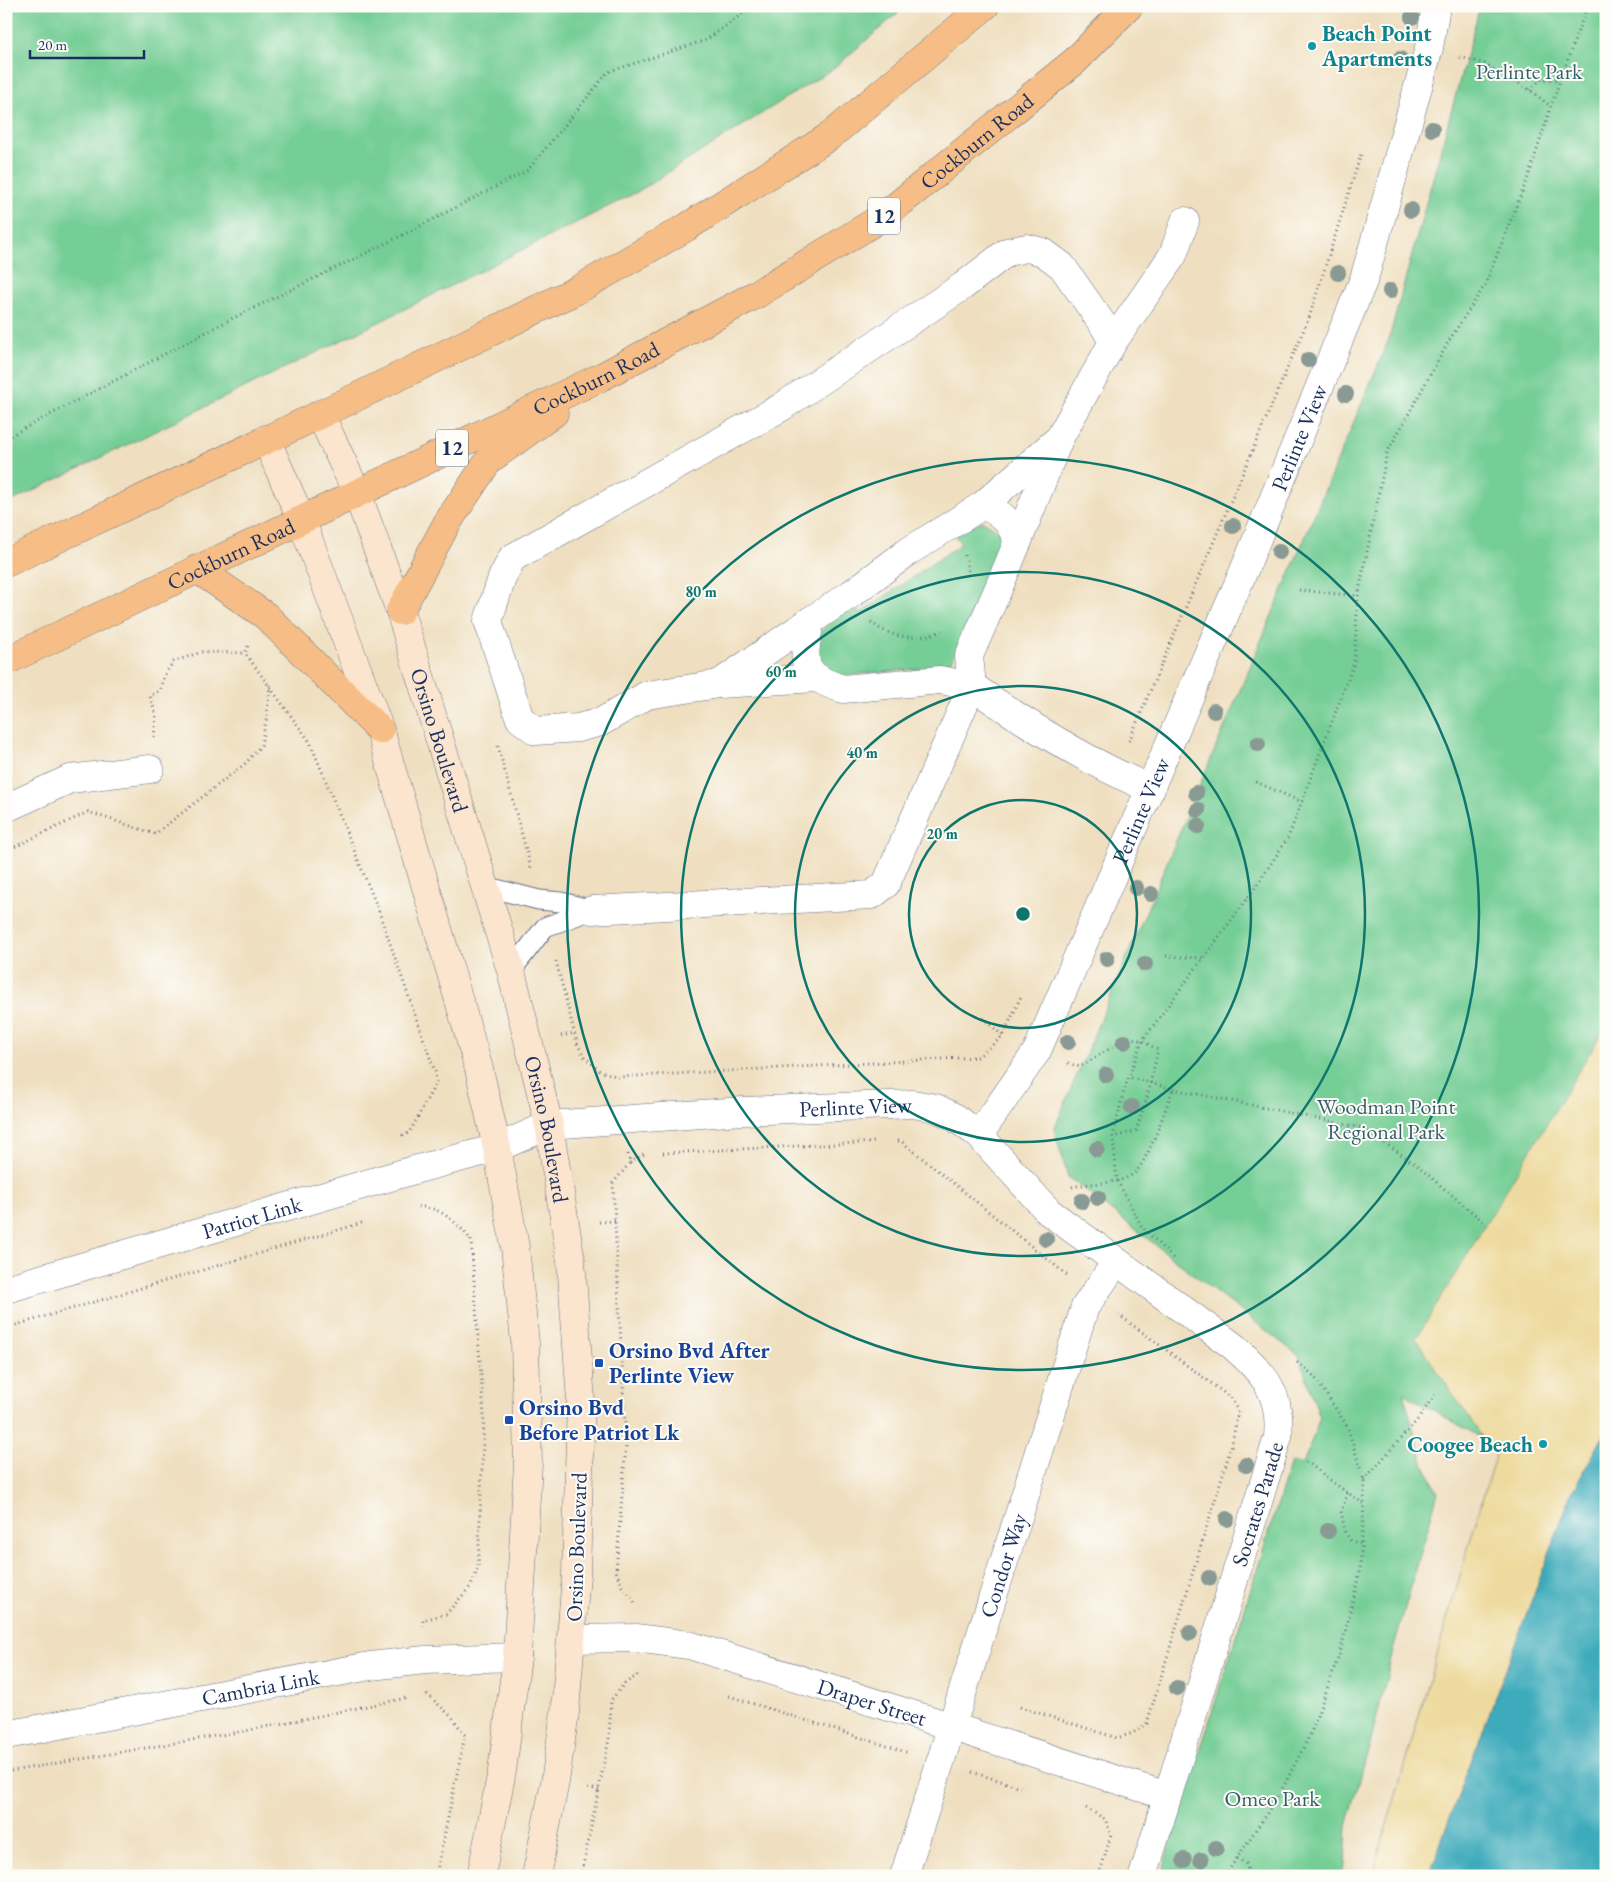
<svg xmlns="http://www.w3.org/2000/svg" width="1612" height="1882" font-family="'EB Garamond',serif">
	<style>
		.green { fill: #74ce95; stroke: #487e7a }
		.sand { fill: #eeda9e; stroke: #84847e }
		.water { fill: #3dabbb; stroke: #2c6d8c }
		.lines { fill: none; stroke-linecap: round; stroke-linejoin: round }
		.service-casing { stroke: #656d80; stroke-width: 21 }
		.minor-casing { stroke: #656d80; stroke-width: 29 }
		.tertiary-casing { stroke: #656d80; stroke-width: 29 }
		.secondary-casing { stroke: #656d80; stroke-width: 29 }
		.primary-casing { stroke: #656d80; stroke-width: 29 }
		.path { stroke: #656d80; stroke-width: 3; stroke-dasharray: 1 4; stroke-linecap: butt }
		.service { stroke: #fff; stroke-width: 19 }
		.minor { stroke: #fff; stroke-width: 28 }
		.tertiary { stroke: #fff; stroke-width: 28 }
		.secondary { stroke: #fbe5cf; stroke-width: 28 }
		.primary { stroke: #f6be86; stroke-width: 28 }
		.tree { fill: #899993 }
		.ring { fill: none; stroke: #0f766e; stroke-width: 2.5 }
		.culture-dot { fill: #0f9aa8; stroke: #fdfcf7; stroke-width: 2 }
		.transit-dot { fill: #1a4fb4; stroke: #fdfcf7; stroke-width: 2 }
		.labels { text-anchor: middle; stroke-width: 4; stroke-linejoin: round; paint-order: stroke }
		.shield { fill: #fdfcf7; stroke: #5f6c8c; stroke-width: 1 }
		.shield-label { font-size: 21px; font-weight: bold; fill: #1b2f5e }
		.culture-label { font-size: 22px; font-weight: bold; fill: #0d838f; stroke: #fdfcf7; text-anchor: start }
		.park-label { font-size: 22px; fill: #365f6e; stroke: #fdfcf7 }
		.street-label { font-size: 22px; fill: #1b2f5e; stroke: #fdfcf7 }
		.transit-label { font-size: 22px; font-weight: bold; fill: #164399; stroke: #fdfcf7; text-anchor: start }
		.centre { fill: #0f766e; stroke: #fdfcf7; stroke-width: 2.5 }
		.ring-label { font-size: 15px; text-anchor: middle; font-weight: bold; fill: #0f766e; stroke: #fdfcf7; stroke-width: 4; stroke-linejoin: round; paint-order: stroke }
	</style>
	<rect width="100%" height="100%" fill="#fdfcf7"/>
	<filter id="ink" filterUnits="userSpaceOnUse"><feTurbulence type="fractalNoise" baseFrequency=".02" numOctaves="2"/><feDisplacementMap in="SourceGraphic" scale="10" xChannelSelector="R" yChannelSelector="G"/><feConvolveMatrix kernelMatrix="1 2 1 2 8 2 1 2 1" color-interpolation-filters="sRGB"/></filter>
	<filter id="wash" filterUnits="userSpaceOnUse"><feTurbulence type="fractalNoise" baseFrequency=".0096" numOctaves="4" result="noise"/><feDisplacementMap in="SourceGraphic" scale="20" xChannelSelector="R" yChannelSelector="G"/><feGaussianBlur stdDeviation="1.12" result="paint"/><feColorMatrix in="noise" values="0 0 0 0 0 0 0 0 0 0 0 0 0 0 0 0 0 1.4 0 .05"/><feComposite in="paint" operator="in"/></filter>
	<g filter="url(#wash)">
		<rect width="100%" height="100%" fill="#efdfc0"/>
		<path class="green" d="M 6,6 L 906,6 L 834,68 L 637,192 L 383,320 L 6,504 Z
			M 1480,6 L 1606,6 L 1606,1432 L 1573,1490 L 1403,1393 L 1423,1462 L 1438,1492 L 1395,1643 L 1374,1729 L 1347,1826 L 1345,1864 L 1340,1876 L 1166,1876 L 1168,1870 L 1163,1868 L 1291,1462 L 1303,1465 L 1320,1417 L 1299,1356 L 1068,1177 L 1054,1129 L 1389,339 Z
			M 982,521 C 993,526 1000,531 1004,542 L 962,646 L 952,660 L 941,667 L 836,676 L 824,668 L 817,659 L 816,636 L 851,601 L 859,614 L 961,544 L 953,533 Z"/>
		<path class="sand" d="M 1606,1026 L 1606,1432 L 1573,1490 L 1428,1876 L 1372,1876 L 1495,1456 L 1416,1339 Z"/>
		<path class="water" d="M 1606,1432 L 1606,1876 L 1428,1876 L 1573,1490 Z"/>
	</g>
	<g filter="url(#ink)">
		<g class="lines">
			<g class="service-casing">
				<path id="service" d="M 484,886 L 539,900 L 561,902 L 592,910
					M 511,971 L 545,927 L 592,910"/>
			</g>
			<g class="minor-casing">
				<g id="minor">
					<path d="M 983,505 C 1004,515 1008,519 1018,541 L 1002,580 L 969,656 L 972,686 L 940,680 L 843,689 C 798,675 803,661 810,621 L 851,594 L 909,551 Z"/>
					<path d="M 983,505 L 1055,442"/>
					<path d="M 1018,541 L 1059,439 L 1113,342 L 1173,255 L 1185,221"/>
					<path d="M 817,678 L 719,684 L 647,695 L 601,722 L 578,728 L 536,731 L 520,719 L 488,621 L 502,578 L 512,558 L 780,408 L 963,286 L 1007,252 L 1027,248 L 1043,252 L 1062,266 L 1104,326 L 1113,342"/>
					<path d="M 719,684 L 810,621"/>
					<path d="M 6,808 L 70,779 L 150,769"/>
					<path d="M 592,910 L 872,895 L 886,884 L 972,686 C 1028,725 1088,762 1151,789"/>
					<path id="s1" d="M 979,1135 L 1037,1051 L 1245,568 L 1364,279 L 1429,48 L 1436,6"/>
					<path id="s2" d="M 6,1289 L 414,1170 L 497,1148"/>
					<path id="s3" d="M 572,1639 L 636,1638 L 689,1645 L 950,1726 L 1167,1796"/>
					<path id="s4" d="M 6,1735 L 370,1666 L 425,1660 L 517,1657"/>
					<path id="s5" d="M 904,1876 L 1085,1307 L 1116,1262"/>
				</g>
			</g>
			<g class="tertiary-casing">
				<g id="tertiary">
					<path id="s6" d="M 497,1148 L 549,1125 L 743,1111 L 913,1104 L 936,1108 L 956,1118 L 979,1135 L 1049,1212 L 1233,1346 C 1265,1374 1282,1394 1278,1437 L 1143,1876"/>
				</g>
			</g>
			<g class="secondary-casing">
				<g id="secondary">
					<path id="s7" d="M 320,414 L 357,493 L 400,611 L 511,971 L 549,1125 L 571,1261 L 581,1402 L 576,1575 L 565,1712 L 555,1782 L 536,1876"/>
					<path d="M 266,439 L 301,519 L 380,730 L 479,1069 L 497,1148 L 515,1247 L 525,1342 L 528,1463 L 517,1657 L 502,1771 L 481,1876"/>
				</g>
			</g>
			<g class="primary-casing">
				<g id="primary">
					<path d="M 6,563 L 340,405 L 579,289 L 687,227 L 830,136 L 985,6"/>
					<path d="M 197,569 L 266,616 L 380,730"/>
					<path d="M 400,611 L 447,523 L 489,460 L 554,413"/>
					<path id="s8" d="M 6,661 L 603,376 L 757,294 L 884,216 L 1075,61 L 1129,6"/>
				</g>
			</g>
			<path class="path" d="M 1460,57 L 1485,64 L 1530,90 L 1550,106
				M 1530,90 L 1541,79 L 1560,80
				M 6,438 L 231,319 L 399,237 L 528,170 L 608,72 L 706,40 L 753,6
				M 965,555 L 968,571
				M 1299,590 L 1358,596
				M 871,622 C 892,640 917,640 942,631
				M 248,646 L 245,653 L 310,742 L 378,909 L 435,1072 L 436,1083 L 409,1133 L 403,1135 L 404,1139
				M 154,737 L 156,716 L 150,696 L 160,690 L 164,676 L 173,662 L 201,652 L 245,653
				M 1129,741 L 1310,315 L 1361,154
				M 498,746 L 531,868
				M 1256,782 L 1302,802
				M 6,851 L 88,812 L 155,834 L 246,763 L 261,745 L 266,721 L 270,685
				M 1166,956 L 1202,958
				M 556,961 L 577,1043 L 583,1055 L 598,1070 L 618,1077 L 978,1057 L 1003,1036 L 1022,994
				M 983,1018 L 1003,1036
				M 561,1036 L 575,1033
				M 1068,1063 L 1080,1067 L 1129,1037 L 1142,1041 L 1158,1050 L 1146,1101 L 1136,1131 L 1113,1137
				M 1173,1089 L 1363,1128 L 1415,1164 L 1486,1224
				M 898,1141 L 901,1141 L 1067,1275
				M 663,1153 L 877,1142
				M 628,1154 L 630,1163 L 613,1183 L 626,1445 L 616,1571 L 622,1586 L 634,1600 L 635,1605
				M 630,1163 L 644,1154
				M 1072,1187 C 1091,1182 1116,1185 1132,1175 C 1147,1166 1166,1107 1173,1089 L 1128,1077
				M 418,1207 C 440,1205 459,1225 471,1240 L 484,1417 L 478,1569 L 471,1586 L 446,1614 L 423,1620 L 423,1626
				M 599,1222 L 615,1221
				M 1173,1258 L 1142,1227 L 1117,1180 L 1113,1137 L 1124,1090 L 1142,1041 L 1252,892 L 1288,838 L 1354,663 L 1358,596 L 1387,453 L 1450,339 L 1485,285 L 1530,172 L 1551,106 L 1587,6
				M 6,1328 L 362,1223
				M 1306,1462 L 1310,1464 L 1335,1484 L 1364,1504
				M 1364,1480 L 1419,1418 L 1435,1394
				M 1348,1493 L 1341,1511 L 1345,1532 L 1351,1541 L 1362,1544
				M 427,1694 L 452,1717 L 465,1735 L 436,1876
				M 729,1696 L 909,1753
				M 1020,1707 L 1117,1738 L 1133,1733 L 1147,1723 L 1232,1444 L 1238,1411 L 1231,1398 L 1119,1315
				M 6,1772 L 250,1730 L 406,1698
				M 972,1772 L 1020,1787
				M 588,1788 L 599,1790
				M 1086,1808 L 1105,1819 L 1111,1835 L 1099,1876
				M 1237,1858 L 1246,1864 L 1250,1876
				M 581,1876 L 609,1739 L 611,1700 L 625,1683 L 637,1676 L 637,1671
				M 1225,1876 L 1279,1795 L 1311,1733 L 1340,1653 L 1360,1571 L 1364,1504 L 1364,1480 L 1347,1426 L 1314,1376 L 1294,1360"/>
			<use href="#service" class="service"/>
			<use href="#minor" class="minor"/>
			<use href="#tertiary" class="tertiary"/>
			<use href="#secondary" class="secondary"/>
			<use href="#primary" class="primary"/>
		</g>
		<g class="tree">
			<circle cx="1412" cy="17" r="8"/>
			<circle cx="1400" cy="59" r="8"/>
			<circle cx="1432" cy="129" r="8"/>
			<circle cx="1411" cy="210" r="8"/>
			<circle cx="1338" cy="273" r="8"/>
			<circle cx="1390" cy="291" r="8"/>
			<circle cx="1308" cy="360" r="8"/>
			<circle cx="1346" cy="394" r="8"/>
			<circle cx="1233" cy="526" r="8"/>
			<circle cx="1279" cy="552" r="8"/>
			<circle cx="1214" cy="711" r="8"/>
			<circle cx="1258" cy="744" r="8"/>
			<circle cx="1196" cy="793" r="8"/>
			<circle cx="1198" cy="810" r="8"/>
			<circle cx="1198" cy="826" r="8"/>
			<circle cx="1136" cy="888" r="8"/>
			<circle cx="1151" cy="894" r="8"/>
			<circle cx="1107" cy="959" r="8"/>
			<circle cx="1145" cy="964" r="8"/>
			<circle cx="1068" cy="1042" r="8"/>
			<circle cx="1124" cy="1042" r="8"/>
			<circle cx="1106" cy="1075" r="8"/>
			<circle cx="1132" cy="1107" r="8"/>
			<circle cx="1097" cy="1149" r="8"/>
			<circle cx="1098" cy="1198" r="8"/>
			<circle cx="1082" cy="1201" r="8"/>
			<circle cx="1046" cy="1239" r="8"/>
			<circle cx="1246" cy="1465" r="8"/>
			<circle cx="1227" cy="1519" r="8"/>
			<circle cx="1328" cy="1531" r="8"/>
			<circle cx="1209" cy="1578" r="8"/>
			<circle cx="1190" cy="1633" r="8"/>
			<circle cx="1177" cy="1688" r="8"/>
			<circle cx="1216" cy="1848" r="8"/>
			<circle cx="1184" cy="1860" r="8"/>
			<circle cx="1201" cy="1860" r="8"/>
		</g>
	</g>
	<g class="ring">
		<circle cx="1023" cy="914" r="114"/>
		<circle cx="1023" cy="914" r="228"/>
		<circle cx="1023" cy="914" r="342"/>
		<circle cx="1023" cy="914" r="456"/>
	</g>
	<g class="culture-dot">
		<circle cx="1312" cy="46" r="5"/>
		<circle cx="1543" cy="1444" r="5"/>
	</g>
	<g class="transit-dot">
		<rect x="594" y="1358" width="10" height="10" rx="2.5"/>
		<rect x="504" y="1415" width="10" height="10" rx="2.5"/>
	</g>
	<g class="labels">
		<g class="shield">
			<rect x="868" y="197.5" width="32" height="37" rx="4"/>
			<rect x="436" y="429.5" width="32" height="37" rx="4"/>
		</g>
		<g class="shield-label">
			<text x="884" y="223">12</text>
			<text x="452" y="455">12</text>
		</g>
		<g class="culture-label">
			<text x="1322" y="41">Beach Point<tspan x="1322" dy="25">Apartments</tspan></text>
			<text x="1533" y="1452" text-anchor="end">Coogee Beach</text>
		</g>
		<g class="park-label">
			<text x="1529" y="79">Perlinte Park</text>
			<text x="1386" y="1114">Woodman Point<tspan x="1386" dy="25">Regional Park</tspan></text>
			<text x="1272" y="1806">Omeo Park</text>
		</g>
		<g class="street-label">
			<text dy="8" stroke="none"><textPath href="#s8" startOffset="1104">Cockburn Road</textPath></text>
			<text dy="8" stroke="none"><textPath href="#s8" startOffset="654">Cockburn Road</textPath></text>
			<text dy="8" stroke="none"><textPath href="#s1" startOffset="769">Perlinte View</textPath></text>
			<text dy="8" stroke="none"><textPath href="#s8" startOffset="249">Cockburn Road</textPath></text>
			<text dy="8" stroke="none"><textPath href="#s7" startOffset="348">Orsino Boulevard</textPath></text>
			<text dy="8" stroke="none"><textPath href="#s1" startOffset="364">Perlinte View</textPath></text>
			<text dy="8" stroke="none"><textPath href="#s6" startOffset="364">Perlinte View</textPath></text>
			<text dy="8" stroke="none"><textPath href="#s7" startOffset="752">Orsino Boulevard</textPath></text>
			<text dy="8" stroke="none"><textPath href="#s2" startOffset="256">Patriot Link</textPath></text>
			<text transform="translate(1257 1504) rotate(-73)" y="8">Socrates Parade</text>
			<text transform="translate(576 1547) rotate(-88)" y="8">Orsino Boulevard</text>
			<text dy="8" stroke="none"><textPath href="#s5" startOffset="326">Condor Way</textPath></text>
			<text dy="8" stroke="none"><textPath href="#s4" startOffset="259">Cambria Link</textPath></text>
			<text dy="8" stroke="none"><textPath href="#s3" startOffset="309">Draper Street</textPath></text>
		</g>
		<g class="transit-label">
			<text x="609" y="1358">Orsino Bvd After<tspan x="609" dy="25">Perlinte View</tspan></text>
			<text x="519" y="1415">Orsino Bvd<tspan x="519" dy="25">Before Patriot Lk</tspan></text>
		</g>
	</g>
	<circle cx="1023" cy="914" r="8" class="centre"/>
	<g class="ring-label">
		<text x="701" y="597">80 m</text>
		<text x="781" y="677">60 m</text>
		<text x="862" y="758">40 m</text>
		<text x="942" y="839">20 m</text>
	</g>
	<rect width="1612" height="1882" fill="none" stroke="#fdfcf7" stroke-width="25"/>
	<path d="M30 50v8h114v-8" fill="none" stroke="#1b2f5e" stroke-width="2.5"/>
	<text x="38" y="50" font-size="15" fill="#1b2f5e" stroke="#fdfcf7" stroke-width="4" paint-order="stroke">20 m</text>
</svg>
